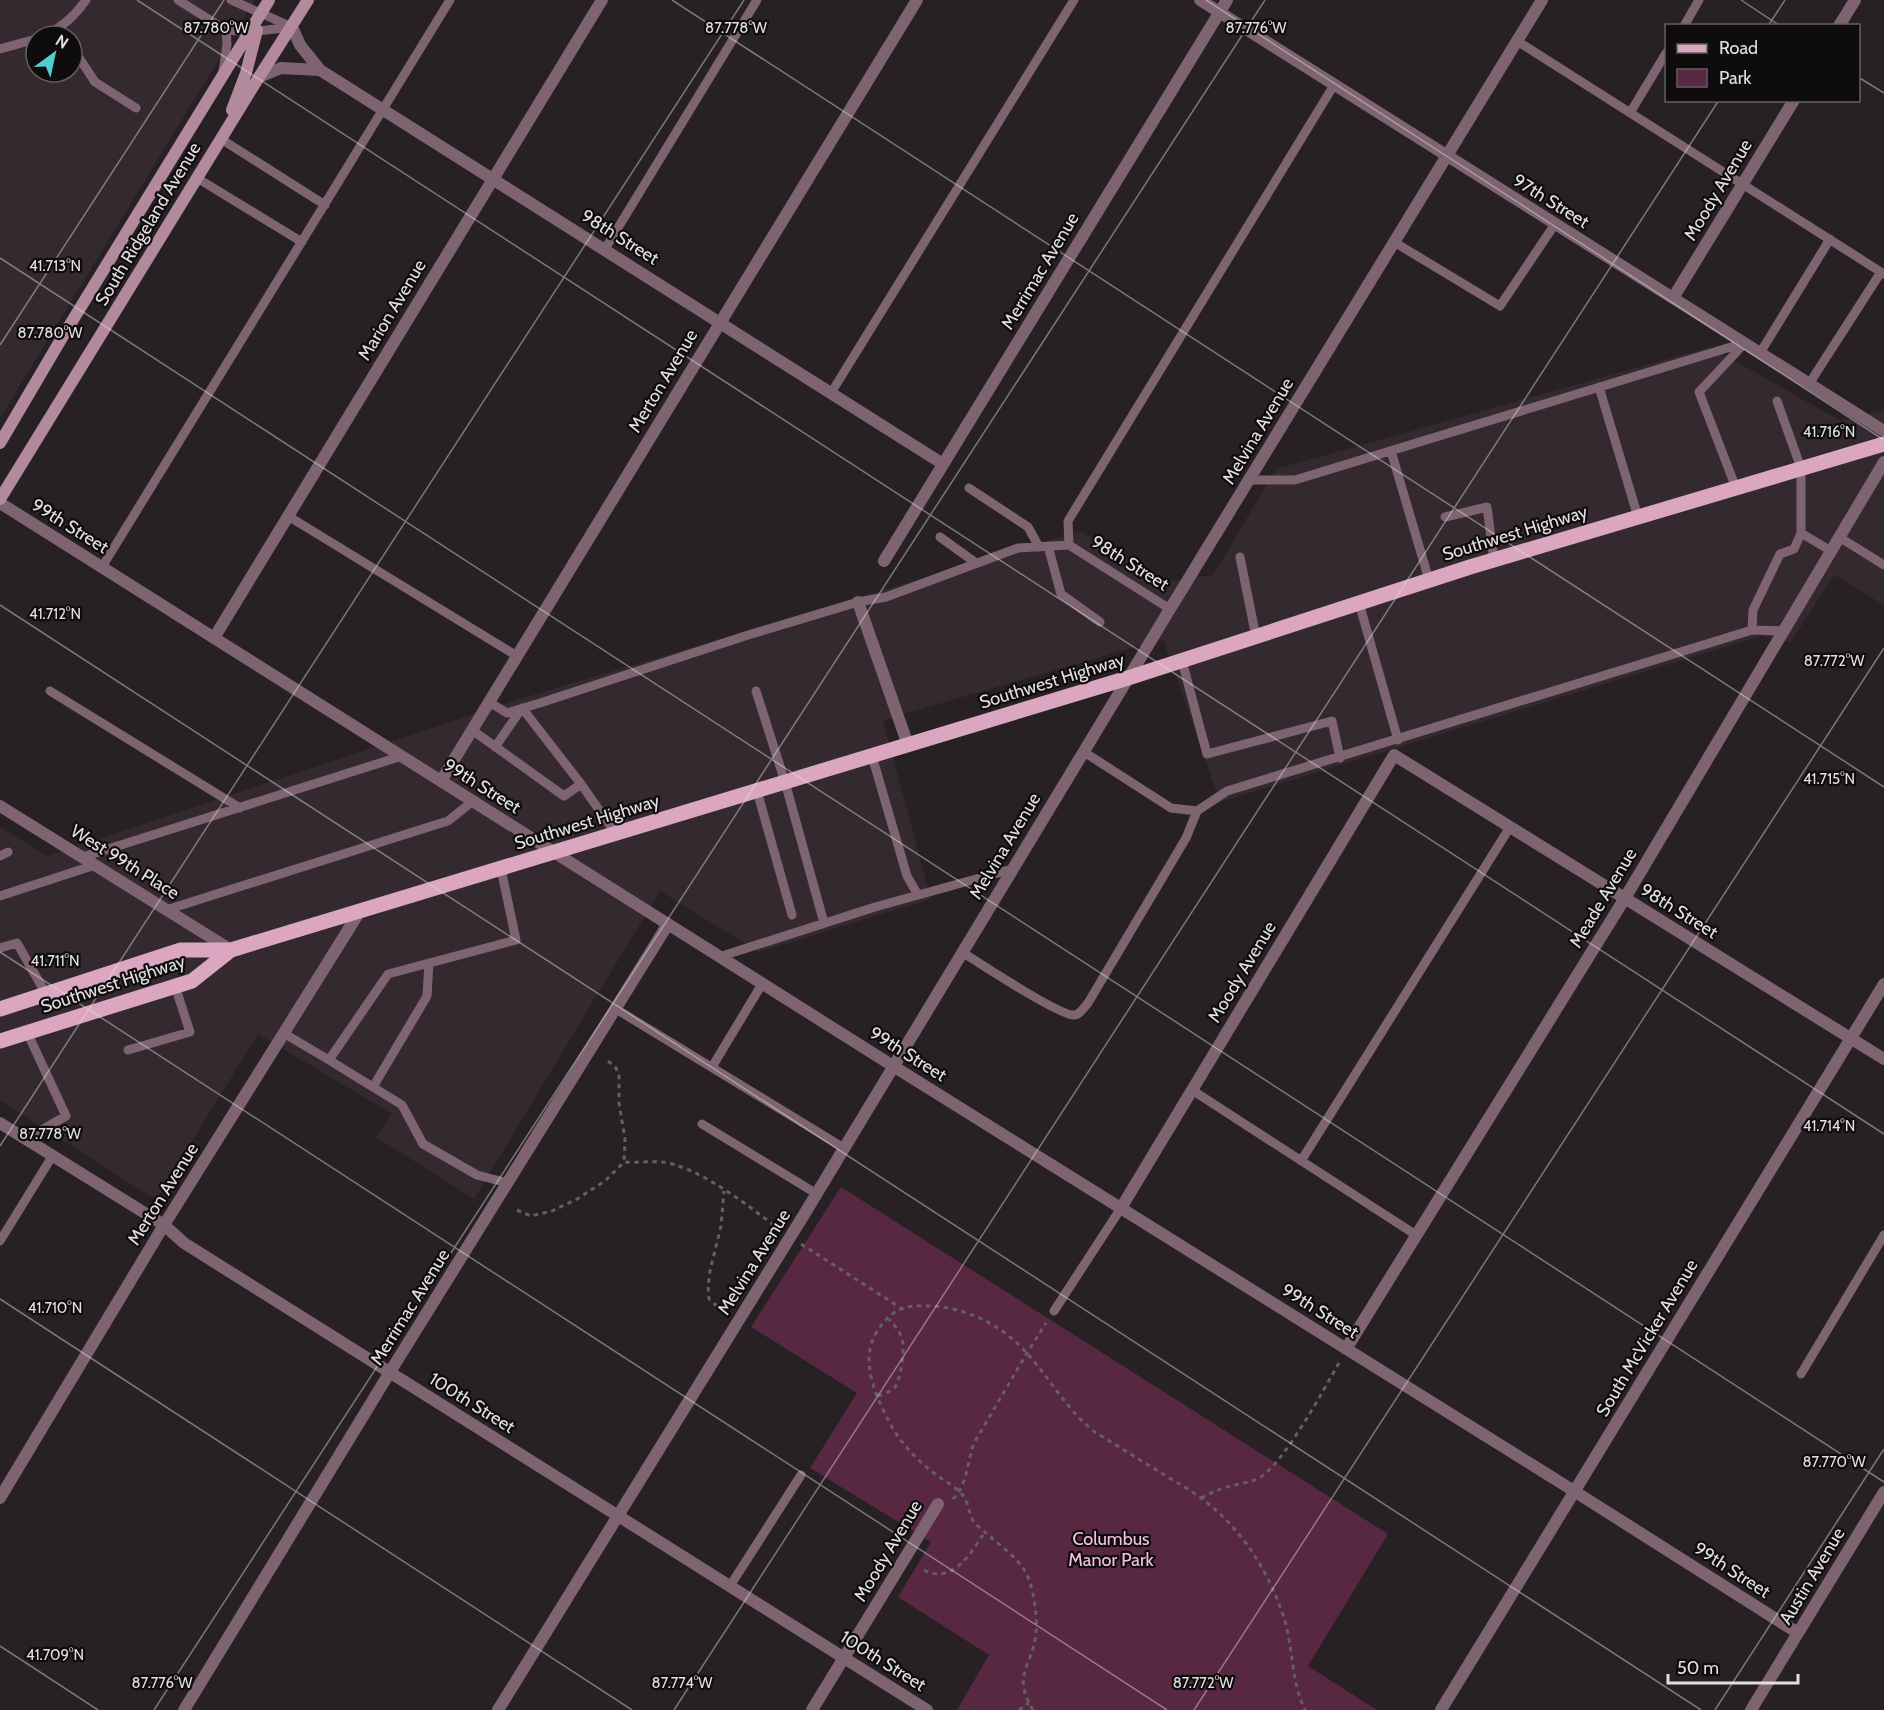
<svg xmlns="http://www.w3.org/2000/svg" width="1884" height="1710" font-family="Cabin,sans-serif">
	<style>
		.built { fill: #34292e; fill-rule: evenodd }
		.green { fill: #582742 }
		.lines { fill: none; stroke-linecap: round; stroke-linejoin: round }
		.path { stroke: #645f61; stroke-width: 3; stroke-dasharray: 4.5 4.5; stroke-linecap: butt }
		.service { stroke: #7e6471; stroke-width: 9 }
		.minor { stroke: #7e6471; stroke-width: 12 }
		.secondary { stroke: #b3899e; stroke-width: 12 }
		.primary { stroke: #dba6c0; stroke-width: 15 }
		.ticks { fill: none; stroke: #e3dfe1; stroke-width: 1.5; stroke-opacity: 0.45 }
		.labels { text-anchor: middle; stroke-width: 4.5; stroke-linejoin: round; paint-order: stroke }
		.street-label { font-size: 18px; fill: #e3dfe1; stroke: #0e0c0d }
		.park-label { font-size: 18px; fill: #f7c3dc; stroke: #0e0c0d }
		.ticks-label { font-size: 15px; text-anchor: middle; fill: #e3dfe1; stroke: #0e0c0d; stroke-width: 4.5; stroke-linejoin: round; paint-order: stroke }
	</style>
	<rect width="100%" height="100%" fill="#272124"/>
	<path class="built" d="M 0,0 L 255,0 L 0,418 ZM 36,36 L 72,36 L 72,72 L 36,72 Z
		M 1710,347 L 1841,421 L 1884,410 L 1884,605 L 1834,575 L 1791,642 L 1761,636 L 1220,802 L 1163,639 L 883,720 L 931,899 L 759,952 L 660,891 L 474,1199 L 376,1137 L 392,1114 L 258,1034 L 156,1200 L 0,1100 L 0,827 L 47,856 L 516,700 L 1080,531 L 1164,582 L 1213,575 L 1276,469 Z"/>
	<path class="green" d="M 841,1187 L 1388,1534 L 1308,1666 L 1377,1710 L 957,1710 L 989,1655 L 898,1597 L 931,1542 L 810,1468 L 857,1393 L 751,1327 Z"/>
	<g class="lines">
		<path class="path" d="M 608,1061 L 616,1068 L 619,1076 L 619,1103 L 625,1139 L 624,1162
			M 517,1210 L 531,1216 L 552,1211 L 577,1199 L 605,1181 L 624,1162 C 637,1163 650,1161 662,1162 C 697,1166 748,1205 776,1227
			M 801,1244 L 901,1308
			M 717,1306 L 709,1299 L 708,1287 L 710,1271 L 721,1226 L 724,1191
			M 878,1396 C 884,1394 890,1392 895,1387 C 901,1379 905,1348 902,1339 C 900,1331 894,1325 889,1319
			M 1201,1498 C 1210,1494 1218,1489 1227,1487 C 1237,1484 1249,1483 1259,1478 C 1283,1465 1324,1389 1339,1363
			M 953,1499 C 968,1484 967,1462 974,1443 L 1027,1353 L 1046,1323
			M 924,1570 C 954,1585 971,1552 985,1532
			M 1019,1710 L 1029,1703
			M 1033,1710 C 1011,1674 1033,1666 1036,1633 C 1038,1618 1033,1583 1025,1571 C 1016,1556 999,1545 986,1533 C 982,1529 976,1525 973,1521 C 968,1511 969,1501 960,1492 C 954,1486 945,1481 938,1476 C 919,1462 904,1447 892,1427 C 877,1400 859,1362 876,1333 C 889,1311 904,1304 929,1306 C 965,1307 1000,1324 1025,1351 C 1049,1377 1065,1407 1092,1430 C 1117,1446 1142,1461 1166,1476 C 1178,1483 1190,1490 1201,1498 C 1240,1527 1266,1567 1282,1612 C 1294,1644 1290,1680 1305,1710"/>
		<path class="service" d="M 178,0 L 226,30 L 250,32 L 292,27
			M 231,0 L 292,27
			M 1684,26 L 1699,0
			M 44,36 C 62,27 74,17 86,0
			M 1517,41 L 1884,274
			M 72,47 L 95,82 L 136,108
			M 0,49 L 36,39
			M 223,72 L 227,44 L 226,30
			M 1630,113 L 1666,53
			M 221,139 L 325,205
			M 197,178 L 302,242
			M 1394,242 L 1500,306 L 1555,224
			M 605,249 L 757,0
			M 1760,353 L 1830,239
			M 1809,384 L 1881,272
			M 1599,387 L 1638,517
			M 831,393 L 1074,0
			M 1777,401 L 1801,468 L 1801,533 L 1831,551
			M 1391,451 L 1429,580
			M 1249,480 L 1295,480 L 1744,343
			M 969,488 L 1028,527 L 1039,547
			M 1736,488 L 1699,392 L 1743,345
			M 288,516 L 517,656
			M 1445,517 L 1487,507 L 1494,560
			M 940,537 L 976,563
			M 1839,537 L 1884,565
			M 1069,545 L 1068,521 L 1334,85
			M 1048,546 L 1061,594 L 1100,622
			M 1240,557 L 1256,637
			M 102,567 L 450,0
			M 1359,603 L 1398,740
			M 1752,630 L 1753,610 L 1780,554 L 1794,549 L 1801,533
			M 1182,661 L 1207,754 L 1332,721 L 1340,758
			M 50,691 L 240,808
			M 756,691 L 785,782 L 824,923
			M 489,702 L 507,713 L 540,703 L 745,636 L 858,602 L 886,597 L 1018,548 L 1069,545 L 1170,609
			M 472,730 L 564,796 L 581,784
			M 495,747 L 522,708 L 581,784 L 616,834
			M 1084,752 L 1171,808 L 1197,811 L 1227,791 L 1752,630 L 1784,631
			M 872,756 L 907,876 L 918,895
			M 757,791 L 792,915
			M 0,856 L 8,852
			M 83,857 L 402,756
			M 0,896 L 95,865
			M 166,910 L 435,825 L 448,821 L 473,801
			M 0,948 L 17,943 L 46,994
			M 962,952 C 979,963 1060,1016 1074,1015 C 1080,1015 1084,1007 1088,1003 L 1186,838 L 1197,811
			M 719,957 L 875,907 L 1012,869
			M 616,1009 L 844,1148
			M 285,1034 L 329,1060 L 388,974 L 516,940 L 501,869
			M 128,1050 L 190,1032 L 175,986
			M 329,1060 L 402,1105 L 423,1144 L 477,1175 L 508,1183
			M 712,1067 L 762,984
			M 373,1087 L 427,996 L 429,963
			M 1192,1090 L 1416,1235
			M 702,1124 L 817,1194
			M 26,1139 L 66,1116 L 27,1032
			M 1301,1161 L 1510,827
			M 0,1241 L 53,1155
			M 1054,1311 L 1121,1208
			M 1801,1374 L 1884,1235
			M 730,1586 L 801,1475"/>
		<path class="minor" d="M 1200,0 L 1884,431
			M 1839,26 L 1855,0
			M 292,27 L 300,45 L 320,70 L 943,464
			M 259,77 L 281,68 L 320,70
			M 1673,298 L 1794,100
			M 0,503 L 893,1066 L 1574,1491 L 1798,1633
			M 884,561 L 1227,0
			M 858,602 L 908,745
			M 214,638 L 602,0
			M 441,781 L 917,0
			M 0,806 L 231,950
			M 0,1123 L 164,1225 L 184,1243 L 927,1710
			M 1121,1208 L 1394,755 L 1884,1059
			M 1346,1349 L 1625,898 L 1884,462
			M 0,1498 L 164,1225 L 360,911
			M 184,1710 L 390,1372 L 668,924
			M 498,1710 L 805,1213 L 1170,609 L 1542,0
			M 812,1710 L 938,1504
			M 1441,1710 L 1884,984
			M 1751,1710 L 1884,1492"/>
		<path class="secondary" d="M 232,110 L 246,73 L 257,30
			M 0,443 L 63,336 L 269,0
			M 0,499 L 259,77 L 308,0"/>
		<path class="primary" d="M 0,1009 L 181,950 L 231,950 L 1128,678 L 1470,567 L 1884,444
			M 0,1041 L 192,981 L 231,950"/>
	</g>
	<path class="ticks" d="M 137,0 L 1884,1134M 672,0 L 1884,787M 1206,0 L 1884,440M 1741,0 L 1780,26M 1768,26 L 1785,0M 1858,77 L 1884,93M 0,258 L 1884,1482M 0,345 L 224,0M 0,605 L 1701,1710M 0,952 L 1167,1710M 0,1146 L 744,0M 0,1299 L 632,1710M 0,1646 L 98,1710M 154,1710 L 1265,0M 674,1710 L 1719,100M 1194,1710 L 1884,648M 1715,1710 L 1884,1449"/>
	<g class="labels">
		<g class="street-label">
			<text transform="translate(1718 190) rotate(-59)" y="6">Moody Avenue</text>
			<text transform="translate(1551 201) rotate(32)" y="6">97th Street</text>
			<text transform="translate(148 224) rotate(-59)" y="6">South Ridgeland Avenue</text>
			<text transform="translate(620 237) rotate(32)" y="6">98th Street</text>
			<text transform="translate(1040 271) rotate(-59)" y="6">Merrimac Avenue</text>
			<text transform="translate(392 310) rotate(-59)" y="6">Marion Avenue</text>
			<text transform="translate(663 381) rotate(-59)" y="6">Merton Avenue</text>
			<text transform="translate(1258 431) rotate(-59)" y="6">Melvina Avenue</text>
			<text transform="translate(70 526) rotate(32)" y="6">99th Street</text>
			<text transform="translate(1515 533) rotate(-17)" y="6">Southwest Highway</text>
			<text transform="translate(1130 563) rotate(32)" y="6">98th Street</text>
			<text transform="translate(1052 681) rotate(-17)" y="6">Southwest Highway</text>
			<text transform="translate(482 786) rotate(32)" y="6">99th Street</text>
			<text transform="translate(587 822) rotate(-17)" y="6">Southwest Highway</text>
			<text transform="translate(1005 846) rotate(-59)" y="6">Melvina Avenue</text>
			<text transform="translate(125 862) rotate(32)" y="6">West 99th Place</text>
			<text transform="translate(1603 898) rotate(-59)" y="6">Meade Avenue</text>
			<text transform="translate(1679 911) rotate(32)" y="6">98th Street</text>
			<text transform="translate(1242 972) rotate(-59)" y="6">Moody Avenue</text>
			<text transform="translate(113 984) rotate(-18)" y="6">Southwest Highway</text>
			<text transform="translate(908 1054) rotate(32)" y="6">99th Street</text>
			<text transform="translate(163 1194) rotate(-58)" y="6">Merton Avenue</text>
			<text transform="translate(754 1262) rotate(-58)" y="6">Melvina Avenue</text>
			<text transform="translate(410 1307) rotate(-58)" y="6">Merrimac Avenue</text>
			<text transform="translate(1320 1311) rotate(32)" y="6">99th Street</text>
			<text transform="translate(1647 1338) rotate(-59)" y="6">South McVicker Avenue</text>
			<text transform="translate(472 1403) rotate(32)" y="6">100th Street</text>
			<text transform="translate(888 1551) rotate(-59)" y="6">Moody Avenue</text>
			<text transform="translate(1732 1570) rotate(33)" y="6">99th Street</text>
			<text transform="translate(1812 1576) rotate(-59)" y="6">Austin Avenue</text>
			<text transform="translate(883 1661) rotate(32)" y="6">100th Street</text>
		</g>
		<g class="park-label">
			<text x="1111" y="1545">Columbus<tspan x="1111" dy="21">Manor Park</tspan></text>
		</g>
	</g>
	<g class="ticks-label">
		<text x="216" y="33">87.780°W</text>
		<text x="736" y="33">87.778°W</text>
		<text x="1256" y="33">87.776°W</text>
		<text x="55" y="271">41.713°N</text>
		<text x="50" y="338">87.780°W</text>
		<text x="1829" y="437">41.716°N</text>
		<text x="55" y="619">41.712°N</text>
		<text x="1834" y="666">87.772°W</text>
		<text x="1829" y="784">41.715°N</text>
		<text x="55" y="966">41.711°N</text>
		<text x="1829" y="1131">41.714°N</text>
		<text x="50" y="1139">87.778°W</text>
		<text x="55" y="1313">41.710°N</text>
		<text x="1834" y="1467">87.770°W</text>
		<text x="55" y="1660">41.709°N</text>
		<text x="162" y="1688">87.776°W</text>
		<text x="682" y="1688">87.774°W</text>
		<text x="1203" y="1688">87.772°W</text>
	</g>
	<rect x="1665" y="24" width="195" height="78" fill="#0e0c0d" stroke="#636062" stroke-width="1.5"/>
	<rect x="1677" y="44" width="30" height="9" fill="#dba6c0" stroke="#636062" stroke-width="1.5"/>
	<text x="1719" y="54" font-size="18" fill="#e3dfe1">Road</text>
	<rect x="1677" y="69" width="30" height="18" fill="#582742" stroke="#636062" stroke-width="1.5"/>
	<text x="1719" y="84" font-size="18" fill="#e3dfe1">Park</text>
	<g transform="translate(54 54) rotate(33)"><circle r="28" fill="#0e0c0d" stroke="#636062" stroke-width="1.5"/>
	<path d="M0-4.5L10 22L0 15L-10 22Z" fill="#52cdd0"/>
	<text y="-9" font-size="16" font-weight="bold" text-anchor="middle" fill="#e3dfe1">N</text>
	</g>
	<path d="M1668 1674v9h130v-9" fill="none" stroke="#e3dfe1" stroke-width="3"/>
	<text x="1677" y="1674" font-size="18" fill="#e3dfe1" stroke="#0e0c0d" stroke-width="4.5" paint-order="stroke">50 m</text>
</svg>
